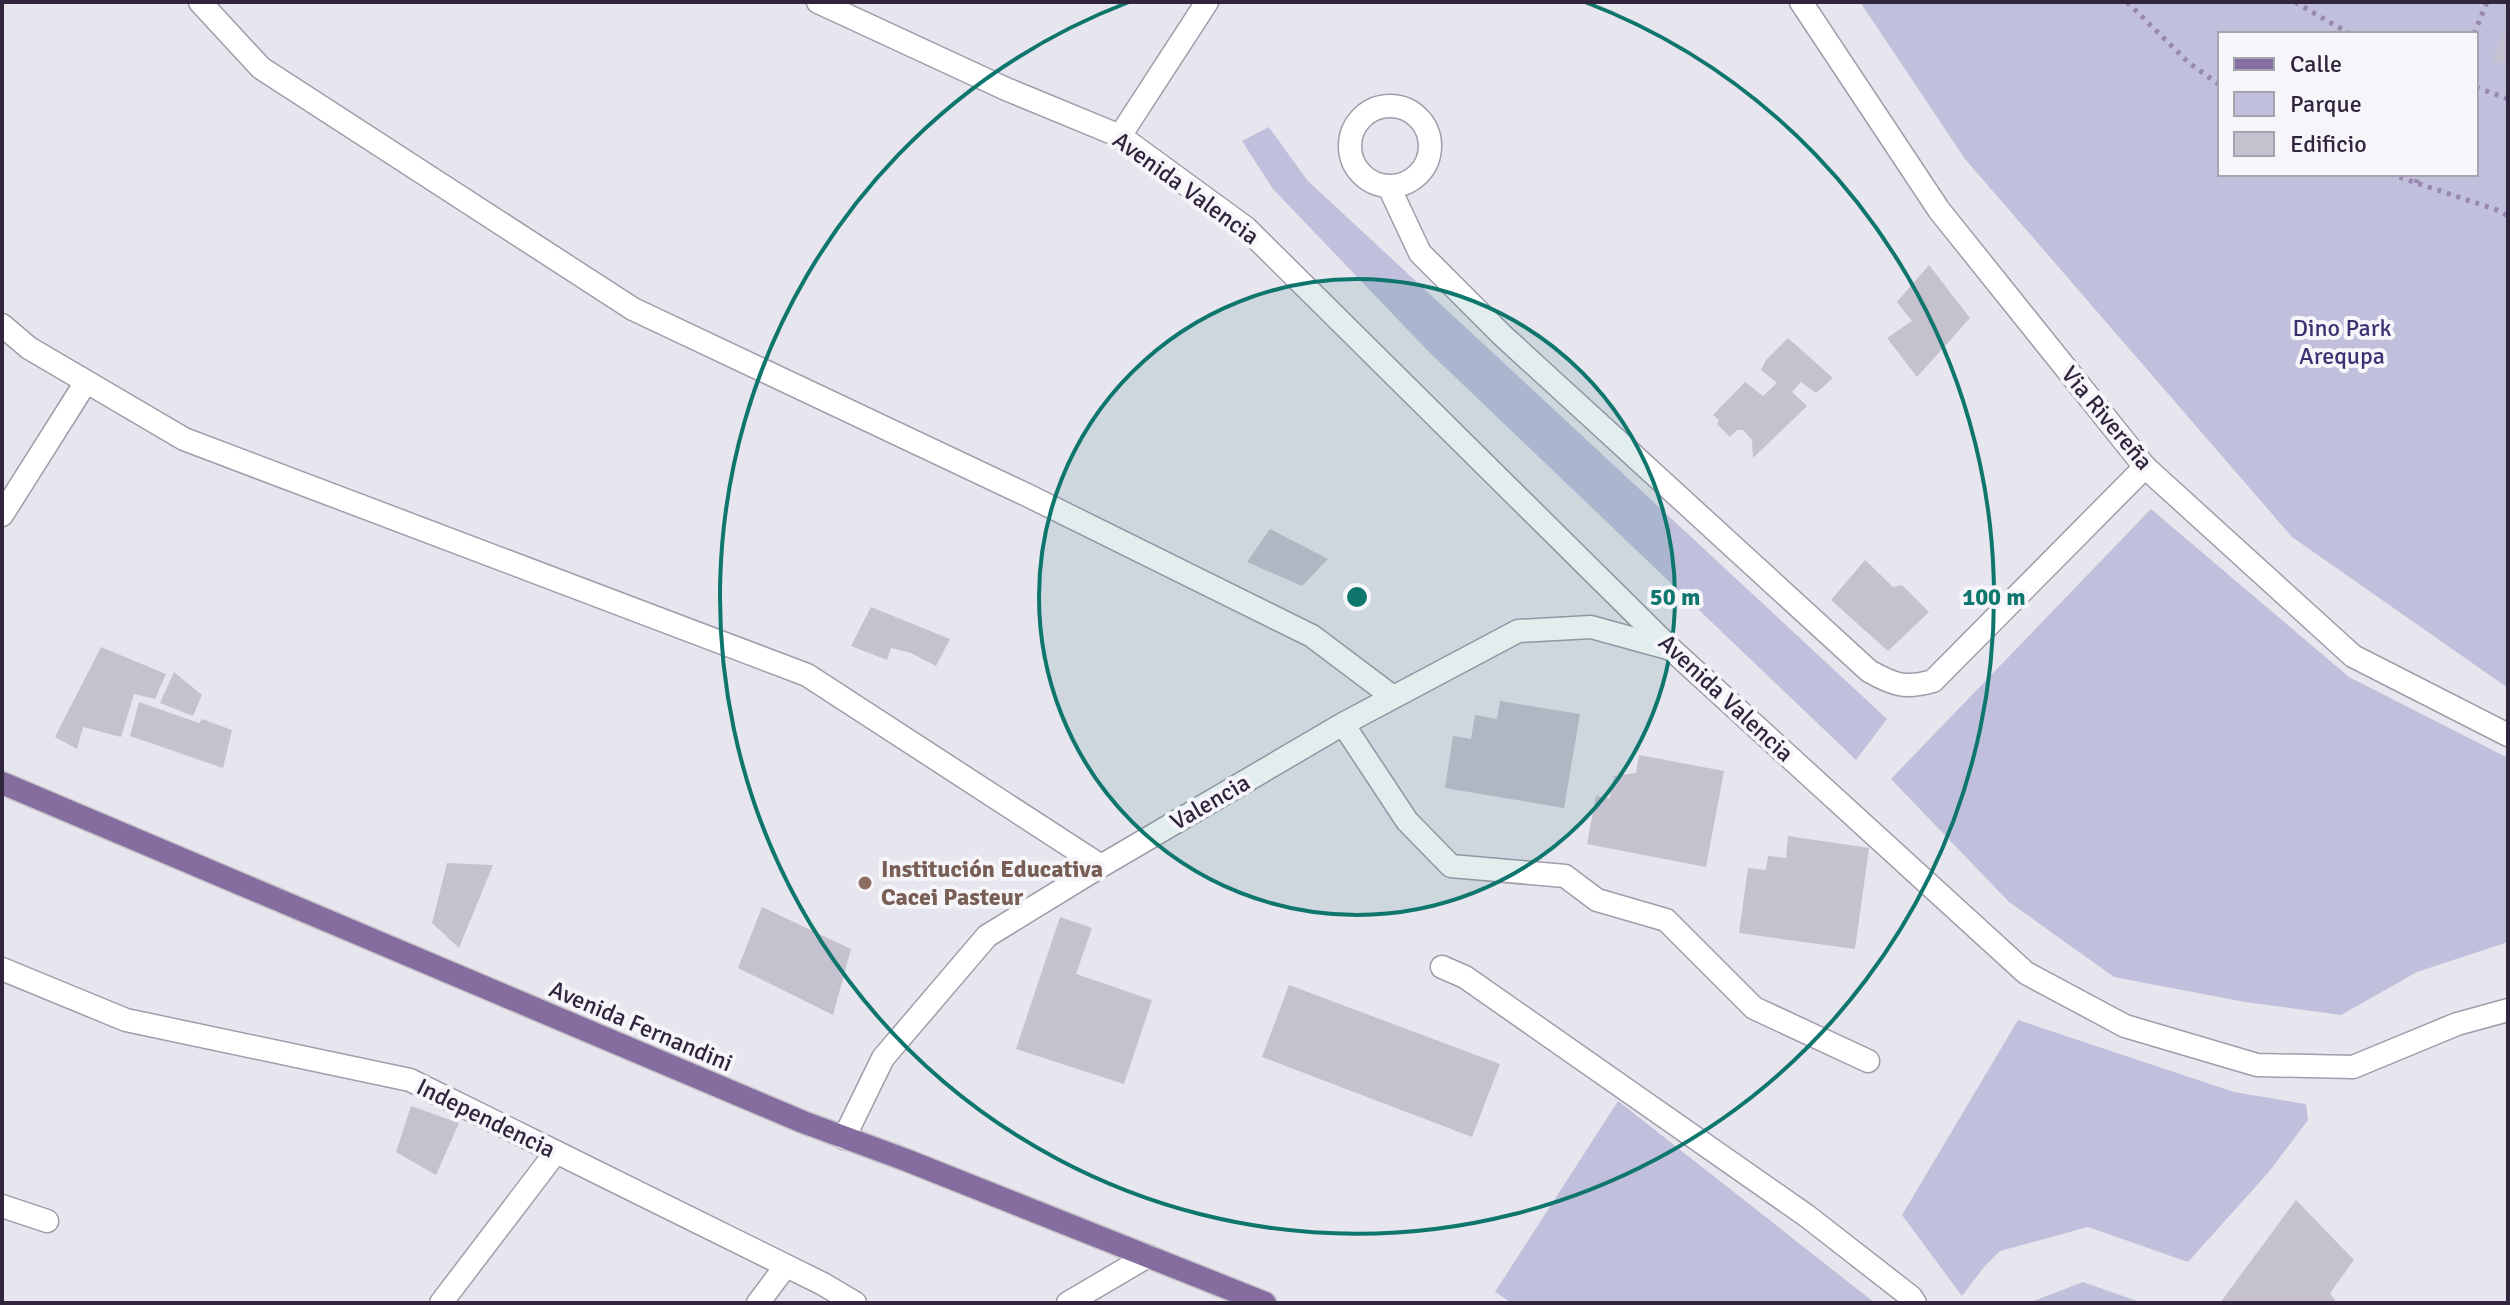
<svg xmlns="http://www.w3.org/2000/svg" width="2510" height="1305" font-family="Signika,sans-serif">
	<style>
		.green { fill: #c0c0dc; fill-rule: evenodd }
		.building { fill: #c5c1ce }
		.lines { fill: none; stroke-linecap: round; stroke-linejoin: round }
		.service-casing { stroke: #a29caa; stroke-width: 25 }
		.minor-casing { stroke: #a29caa; stroke-width: 25 }
		.tertiary-casing { stroke: #a29caa; stroke-width: 25 }
		.primary-casing { stroke: #c5c2c9; stroke-width: 25 }
		.path { stroke: #9888ae; stroke-width: 5; stroke-dasharray: 4 6; stroke-linecap: butt }
		.service { stroke: #fff; stroke-width: 22 }
		.minor { stroke: #fff; stroke-width: 22 }
		.tertiary { stroke: #fff; stroke-width: 22 }
		.primary { stroke: #856d9f; stroke-width: 22 }
		.ring { fill: none; stroke: #0f766e; stroke-width: 4 }
		.education-dot { fill: #8d6e63; stroke: #f6f5fa; stroke-width: 3 }
		.labels { text-anchor: middle; stroke-width: 8; stroke-linejoin: round; paint-order: stroke }
		.street-label { font-size: 24px; fill: #31253e; stroke: #f6f5fa }
		.park-label { font-size: 24px; fill: #3b3272; stroke: #f6f5fa }
		.education-label { font-size: 24px; font-weight: bold; fill: #785e54; stroke: #f6f5fa; text-anchor: start }
		.centre { fill: #0f766e; stroke: #f6f5fa; stroke-width: 4 }
		.ring-label { font-size: 24px; text-anchor: middle; font-weight: bold; fill: #0f766e; stroke: #f6f5fa; stroke-width: 8; stroke-linejoin: round; paint-order: stroke }
	</style>
	<rect width="100%" height="100%" fill="#e7e5ed"/>
	<path class="green" d="M 1860,2 L 2508,2 L 2508,688 L 2292,537 L 1965,159 ZM 2220,34 L 2476,34 L 2476,174 L 2220,174 Z
		M 1269,127 L 1307,180 L 1887,719 L 1856,760 L 1430,353 L 1273,189 L 1242,141 Z
		M 2151,509 L 2349,677 L 2508,758 L 2508,942 L 2417,972 L 2341,1015 L 2245,1002 L 2114,977 L 2009,902 L 1891,779 Z
		M 2018,1020 L 2234,1092 L 2306,1104 L 2308,1120 L 2268,1173 L 2188,1262 L 2088,1227 L 2000,1251 L 1984,1267 L 1962,1296 L 1902,1215 Z
		M 1618,1101 L 1875,1303 L 1512,1303 L 1495,1292 Z
		M 2083,1282 L 2140,1302 L 2140,1303 L 2028,1303 Z"/>
	<path class="building" d="M 2508,22 L 2508,66 L 2493,60 Z
		M 1929,265 L 1970,318 L 1917,377 L 1887,338 L 1912,321 L 1897,302 Z
		M 1788,338 L 1833,378 L 1816,393 L 1801,382 L 1792,392 L 1807,406 L 1753,458 L 1752,440 L 1743,430 L 1737,430 L 1730,437 L 1717,424 L 1719,420 L 1713,415 L 1745,382 L 1763,396 L 1777,383 L 1761,370 L 1766,360 Z
		M 1270,529 L 1328,559 L 1302,586 L 1247,562 Z
		M 1865,560 L 1893,587 L 1902,585 L 1929,612 L 1888,651 L 1831,600 Z
		M 871,607 L 950,639 L 936,666 L 911,653 L 891,648 L 887,660 L 851,646 Z
		M 101,647 L 166,674 L 155,699 L 134,694 L 121,737 L 83,727 L 77,749 L 55,737 Z
		M 174,672 L 202,695 L 193,716 L 160,703 Z
		M 1500,701 L 1580,714 L 1564,808 L 1445,788 L 1453,736 L 1471,739 L 1475,715 L 1497,719 Z
		M 139,702 L 199,723 L 202,719 L 232,730 L 223,768 L 130,736 Z
		M 1639,755 L 1724,771 L 1706,867 L 1587,844 L 1596,796 L 1610,798 L 1614,776 L 1636,773 Z
		M 1788,836 L 1869,848 L 1855,949 L 1739,933 L 1748,868 L 1766,870 L 1768,856 L 1786,858 Z
		M 447,863 L 493,865 L 459,948 L 432,923 Z
		M 762,907 L 851,949 L 833,1015 L 738,968 Z
		M 1060,917 L 1092,928 L 1076,974 L 1152,1000 L 1124,1084 L 1016,1049 Z
		M 1289,985 L 1500,1064 L 1472,1137 L 1262,1057 Z
		M 411,1106 L 459,1123 L 436,1175 L 396,1152 Z
		M 2296,1200 L 2354,1260 L 2330,1293 L 2337,1303 L 2220,1303 Z"/>
	<g class="lines">
		<g class="service-casing">
			<path id="service" d="M 2,515 L 86,382
				M 556,1152 L 823,1284 L 855,1303
				M 2,1206 L 47,1221"/>
		</g>
		<g class="minor-casing">
			<path id="minor" d="M 200,2 L 261,68 L 633,309 L 1029,496 L 1312,636 L 1393,697
				M1350 146a40 40 0 1 1 80 0a40 40 0 1 1-80 0Z
				M 1389,187 L 1420,253 L 1502,335 L 1869,671 C 1894,685 1905,689 1933,681 L 2145,467
				M 2,325 L 29,348 L 184,439 L 807,675 L 1101,866
				M 1343,724 L 1407,821 L 1451,866 L 1565,876 L 1597,900 L 1666,920 L 1754,1008 L 1868,1061
				M 1442,967 L 1465,977 L 1807,1216 L 1911,1297 L 1915,1303
				M 2,969 L 126,1020 L 410,1080 L 556,1152 L 441,1303
				M 844,1138 L 883,1058 L 987,936 L 1101,866 L 1343,724 L 1518,631 L 1591,627 L 1671,649
				M 758,1303 L 785,1267"/>
		</g>
		<g class="tertiary-casing">
			<path id="tertiary" d="M 818,2 L 1006,89 L 1120,136 L 1246,228 L 1671,649 L 2026,973 L 2125,1026 L 2257,1065 L 2353,1067 L 2457,1024 L 2508,1010
				M 1801,2 L 1939,210 L 2145,467 L 2353,656 L 2508,735
				M 1120,136 L 1207,2
				M 1068,1303 L 1148,1256"/>
		</g>
		<g class="primary-casing">
			<path id="primary" d="M 2,783 L 803,1122 L 906,1160 L 1265,1303"/>
		</g>
		<path class="path" d="M 2127,2 L 2189,63 L 2220,85
			M 2295,2 L 2350,34
			M 2474,34 L 2487,2
			M 2476,87 L 2508,99
			M 2390,174 L 2497,210 L 2508,216
			M 2416,183 L 2419,174"/>
		<use href="#service" class="service"/>
		<use href="#minor" class="minor"/>
		<use href="#tertiary" class="tertiary"/>
		<use href="#primary" class="primary"/>
	</g>
	<circle cx="1357" cy="597" r="318" fill="#0f766e" fill-opacity=".12"/>
	<g class="ring">
		<circle cx="1357" cy="597" r="318"/>
		<path d="M1585 2A637 637 0 1 1 1129 2"/>
	</g>
	<circle class="education-dot" cx="865" cy="883" r="8"/>
	<g class="labels">
		<g class="street-label">
			<text transform="translate(1186 188) rotate(36)" y="8">Avenida Valencia</text>
			<text transform="translate(2107 418) rotate(50)" y="8">Via Rivereña</text>
			<text transform="translate(1726 698) rotate(43)" y="8">Avenida Valencia</text>
			<text transform="translate(1210 802) rotate(-30)" y="8">Valencia</text>
			<text transform="translate(641 1026) rotate(23)" y="8">Avenida Fernandini</text>
			<text transform="translate(486 1118) rotate(26)" y="8">Independencia</text>
		</g>
		<g class="park-label">
			<text x="2342" y="336">Dino Park<tspan x="2342" dy="28">Arequpa</tspan></text>
		</g>
		<g class="education-label">
			<text x="881" y="877">Institución Educativa<tspan x="881" dy="28">Cacei Pasteur</tspan></text>
		</g>
	</g>
	<circle cx="1357" cy="597" r="12" class="centre"/>
	<g class="ring-label">
		<text x="1675" y="605">50 m</text>
		<text x="1994" y="605">100 m</text>
	</g>
	<rect width="2510" height="1305" fill="none" stroke="#31253e" stroke-width="8"/>
	<rect x="2218" y="32" width="260" height="144" fill="#f6f5fa" stroke="#a7a2af" stroke-width="2"/>
	<rect x="2234" y="58" width="40" height="12" fill="#856d9f" stroke="#a7a2af" stroke-width="2"/>
	<text x="2290" y="72" font-size="24" fill="#31253e">Calle</text>
	<rect x="2234" y="92" width="40" height="24" fill="#c0c0dc" stroke="#a7a2af" stroke-width="2"/>
	<text x="2290" y="112" font-size="24" fill="#31253e">Parque</text>
	<rect x="2234" y="132" width="40" height="24" fill="#c5c1ce" stroke="#a7a2af" stroke-width="2"/>
	<text x="2290" y="152" font-size="24" fill="#31253e">Edificio</text>
</svg>
